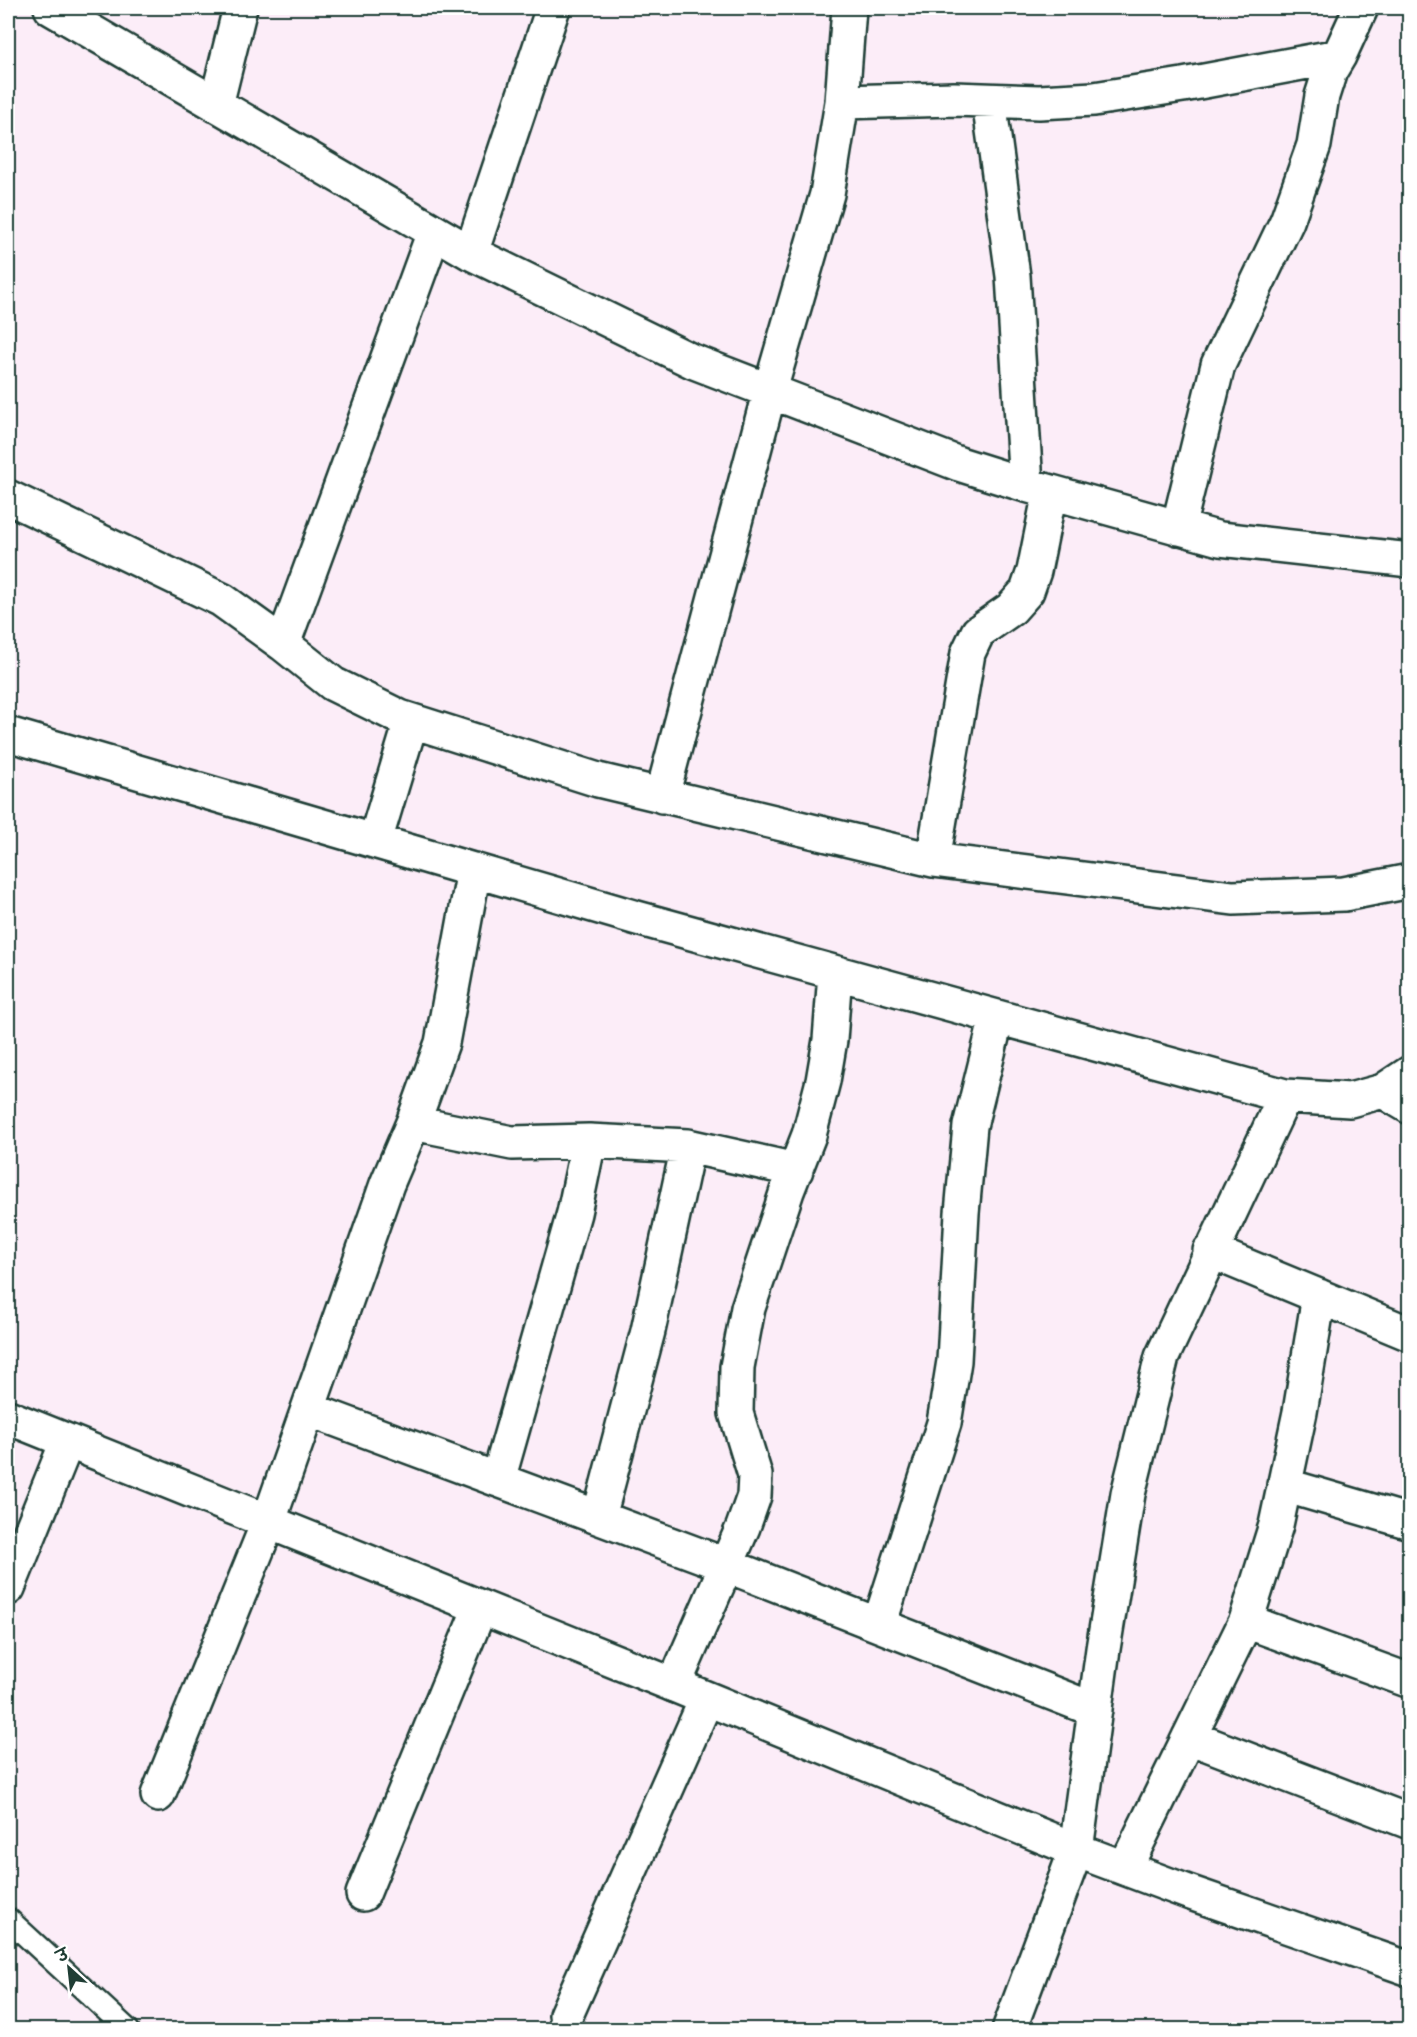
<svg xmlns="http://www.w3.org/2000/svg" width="1417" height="2037" font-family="'Architects Daughter','Playpen Sans Deva',sans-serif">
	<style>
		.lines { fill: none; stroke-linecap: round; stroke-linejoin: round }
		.service-casing { stroke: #1f3d34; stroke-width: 26 }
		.minor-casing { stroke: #1f3d34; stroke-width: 38 }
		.primary-casing { stroke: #1f3d34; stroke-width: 38 }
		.service { stroke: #fff; stroke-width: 21 }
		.minor { stroke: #fff; stroke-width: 33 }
		.primary { stroke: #fff; stroke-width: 33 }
	</style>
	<rect width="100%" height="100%" fill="#fcedf8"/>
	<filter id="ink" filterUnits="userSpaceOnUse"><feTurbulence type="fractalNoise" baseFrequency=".0167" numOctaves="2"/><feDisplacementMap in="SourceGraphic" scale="12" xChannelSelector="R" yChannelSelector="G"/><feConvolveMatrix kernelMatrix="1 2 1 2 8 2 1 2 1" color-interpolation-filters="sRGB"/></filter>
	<g filter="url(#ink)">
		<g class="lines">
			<g class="service-casing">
				<path id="service" d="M 8,1919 L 128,2030"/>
			</g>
			<g class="minor-casing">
				<path id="minor" d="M 51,8 L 471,253 L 692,361 L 959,464 L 1026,485 L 1220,539 L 1410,560
					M 989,101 L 1013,276 L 1026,485
					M 842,102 L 954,99 L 1039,102 L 1094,99 L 1183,85 L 1339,56
					M 216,105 L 240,8
					M 471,253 L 553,8
					M 8,497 L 222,600 L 283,644 L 333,684 L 400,717 L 598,780 L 933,860 L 1233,898 L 1344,894 L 1410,881
					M 1178,528 L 1218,365 L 1287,221 L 1314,145 L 1322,96 L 1330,71 L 1339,56 L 1361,8
					M 283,644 L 434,232
					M 8,734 L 637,918 L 1285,1096 L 1350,1100 L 1383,1091 L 1410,1073
					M 662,796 L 770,390 L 827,194 L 842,102 L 849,8
					M 375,841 L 411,722
					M 933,860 L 968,653 L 978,632 L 1011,609 L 1027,591 L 1034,571 L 1050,492
					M 1383,1091 L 1410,1107
					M 413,1123 L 512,1143 L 589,1141 L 688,1146 L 796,1170
					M 1210,1251 L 1410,1334
					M 308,1409 L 726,1565 L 1095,1710
					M 498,1480 L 574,1213 L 589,1141
					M 1284,1485 L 1410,1522
					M 599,1517 L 648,1331 L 688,1146
					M 8,1588 L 67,1442
					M 1246,1621 L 1410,1681
					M 879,1625 L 944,1423 L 954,1361 L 962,1213 L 970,1126 L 997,1017
					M 674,1685 L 743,1527 L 754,1496 L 755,1475 L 736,1413 L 737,1367 L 748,1308 L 787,1191 L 809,1135 L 823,1081 L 830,1040 L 835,973
					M 1189,1737 L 1410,1822
					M 158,1795 L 268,1523 L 387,1184 L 413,1123 L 442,1043 L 474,870
					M 1125,1868 L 1246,1621 L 1276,1525 L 1300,1412 L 1319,1296
					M 363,1894 L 480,1608
					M 566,2015 L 706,1700
					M 1009,2030 L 1076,1850 L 1103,1649 L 1128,1494 L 1162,1357 L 1285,1096"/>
			</g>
			<g class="primary-casing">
				<path id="primary" d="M 8,1417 L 674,1685 L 1076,1850 L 1188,1892 L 1410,1969"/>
			</g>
			<use href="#service" class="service"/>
			<use href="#minor" class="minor"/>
			<use href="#primary" class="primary"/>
		</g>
	</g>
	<rect width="1417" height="2037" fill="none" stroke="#fff" stroke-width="30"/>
	<rect x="15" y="15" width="1387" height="2007" fill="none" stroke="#1f3d34" stroke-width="2" filter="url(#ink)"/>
	<g transform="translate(69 1968) rotate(333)" stroke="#ffffff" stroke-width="4.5" paint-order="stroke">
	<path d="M0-4.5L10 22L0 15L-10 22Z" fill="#1f3d34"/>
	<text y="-9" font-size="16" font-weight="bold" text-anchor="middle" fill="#1f3d34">उ</text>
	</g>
</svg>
